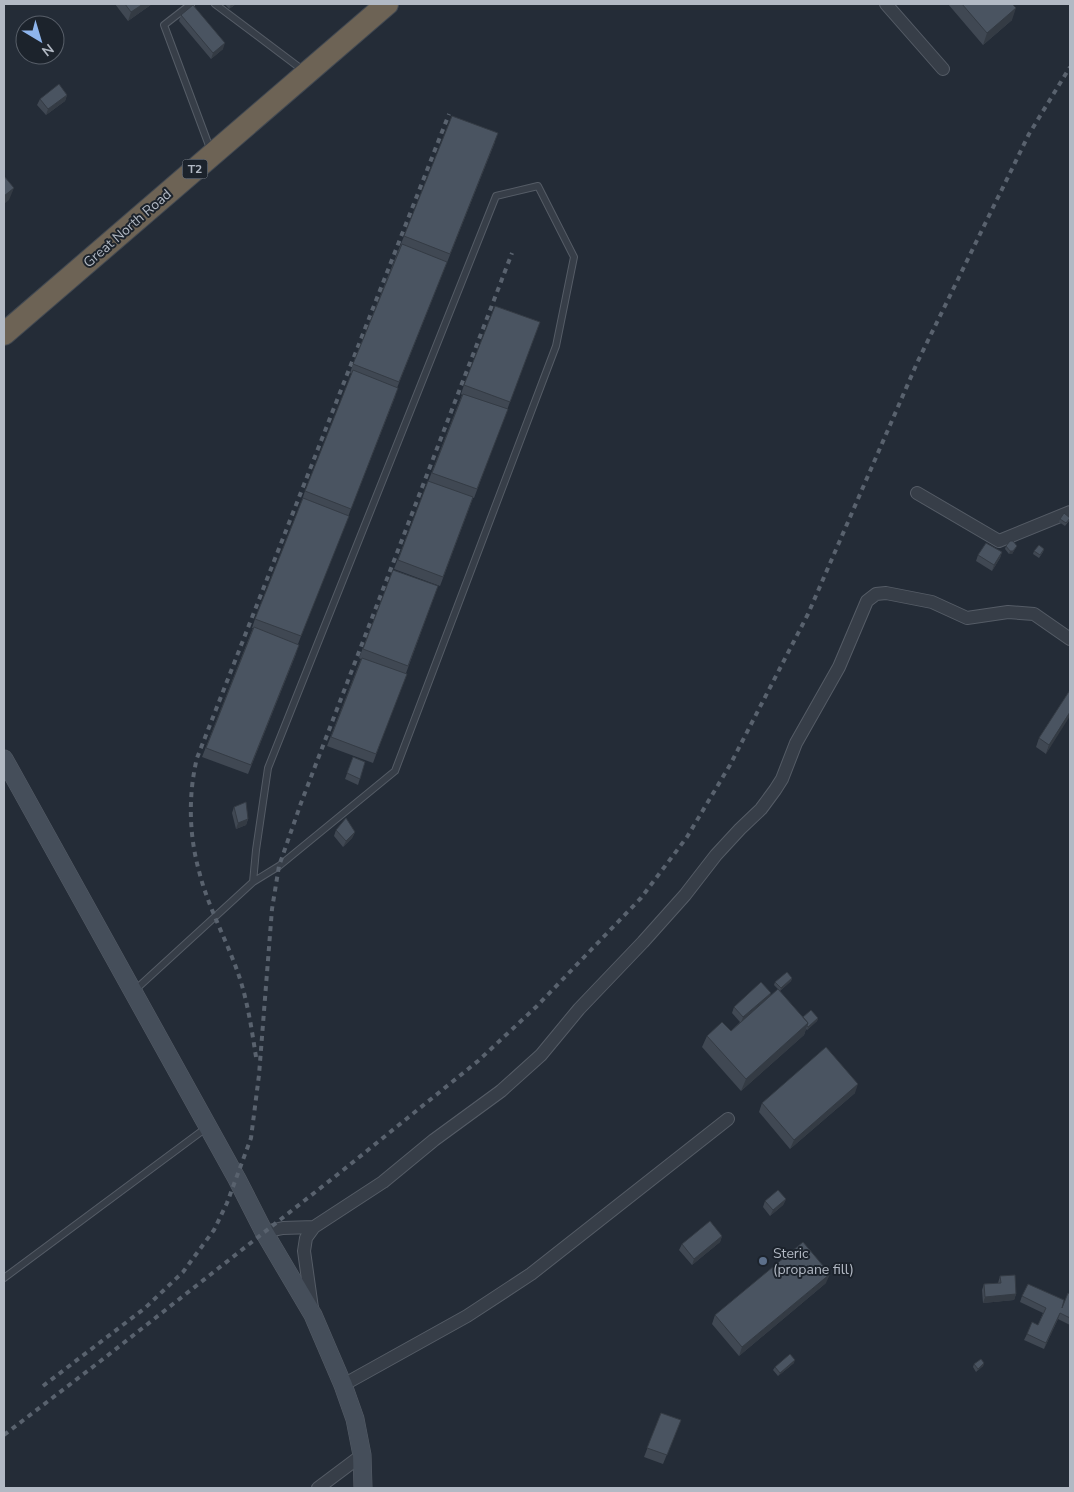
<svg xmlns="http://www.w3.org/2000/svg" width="1074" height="1492" font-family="'Nunito Sans',sans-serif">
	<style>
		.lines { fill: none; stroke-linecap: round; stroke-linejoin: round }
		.lane-casing { stroke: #555c66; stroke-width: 8 }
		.street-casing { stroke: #555c66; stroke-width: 14 }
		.secondary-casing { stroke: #555c66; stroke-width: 19 }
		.highway-casing { stroke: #424952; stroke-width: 24 }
		.lane { stroke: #373e48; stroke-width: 6 }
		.street { stroke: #373e48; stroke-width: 12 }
		.secondary { stroke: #454e5a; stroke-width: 18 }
		.highway { stroke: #6d6355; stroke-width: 22 }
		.rail { stroke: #59626e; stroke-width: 4; stroke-dasharray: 5 5; stroke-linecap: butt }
		.wall { fill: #404853 }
		.shaded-wall { fill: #343b44 }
		.building { fill: #4a5461; stroke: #343b44 }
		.service-dot { fill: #5c6f8a; stroke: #1c232c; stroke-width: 2 }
		.labels { text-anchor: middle; stroke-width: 4; stroke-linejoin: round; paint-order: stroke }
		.shield { fill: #1c232c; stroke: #858c96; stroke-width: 1 }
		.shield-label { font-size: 12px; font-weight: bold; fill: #b2b9c4 }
		.street-label { font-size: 14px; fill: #b2b9c4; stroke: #1c232c }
		.poi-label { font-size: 14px; fill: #b2b9c4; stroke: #1c232c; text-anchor: start }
	</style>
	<rect width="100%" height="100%" fill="#242c37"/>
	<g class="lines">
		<g class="lane-casing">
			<path id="lane" d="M 191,4 L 164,25 L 211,151
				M 215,4 L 304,71
				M 135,990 L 253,882 L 279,866 L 395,771 L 556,346 L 574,257 L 538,186 L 496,196 L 268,768 L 256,850 L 253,882
				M 4,1278 L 206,1128"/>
		</g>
		<g class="street-casing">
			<path id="street" d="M 886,4 L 943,69
				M 917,493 L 999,541 L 1070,512
				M 264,1232 L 283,1228 L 314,1227
				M 312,1308 L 304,1251 L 306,1238 L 314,1227 L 383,1182 L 434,1140 L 501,1091 L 541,1055 L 579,1009 L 643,942 L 685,895 L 716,855 L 740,829 L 761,809 L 775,790 L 782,779 L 796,743 L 839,667 L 867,601 L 876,594 L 886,593 L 932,602 L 967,618 L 1008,612 L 1034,614 L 1070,639
				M 343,1385 L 467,1316 L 531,1274 L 728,1119
				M 318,1488 L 362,1455"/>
		</g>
		<g class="secondary-casing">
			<path id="secondary" d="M 4,759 L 237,1179 L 264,1232 L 313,1315 L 343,1385 L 355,1419 L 362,1455 L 363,1488"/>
		</g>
		<g class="highway-casing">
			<path id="highway" d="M 4,334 L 387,4"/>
		</g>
		<use href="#lane" class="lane"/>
		<use href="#street" class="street"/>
		<use href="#secondary" class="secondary"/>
		<use href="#highway" class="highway"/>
		<path class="rail" d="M 256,1057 C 252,1031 248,1004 240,979 C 228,942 208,908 199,871 C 189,835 188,795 197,758 L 449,114
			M 43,1386 L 145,1308 L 183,1272 L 214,1230 L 227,1203 L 251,1138 L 259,1075 L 272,909 L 279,866 L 301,803 L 512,253
			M 4,1435 L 107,1356 L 342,1171 L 478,1061 L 536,1007 L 641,898 L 687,837 L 730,765 L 808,614 L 917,363 L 1029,134 L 1070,67"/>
	</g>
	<path class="wall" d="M 115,4 L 152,4 L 128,21 Z
		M 225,4 L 236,4 L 229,9 Z
		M 948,4 L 1012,4 L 1012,20 L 983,45 Z
		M 181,15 L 223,49 L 211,59 L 179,21 Z
		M 67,95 L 65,101 L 46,115 L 37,105 L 40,99 Z
		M 452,116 L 495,142 L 397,388 L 395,397 L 298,644 L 296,654 L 248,774 L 202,757 L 253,628 L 252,628 L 255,619 L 302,500 L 305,491 L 352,374 L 350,373 L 353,364 Z
		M 540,322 L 474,498 L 473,498 L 440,586 L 394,569 L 462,395 L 461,394 L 464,385 Z
		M 1070,518 L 1069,521 L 1065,526 L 1059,522 L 1060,519 Z
		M 1006,546 L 1015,549 L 1012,554 L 1009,554 L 1005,549 Z
		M 1044,549 L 1043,552 L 1039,558 L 1033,554 L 1034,551 Z
		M 1002,552 L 1000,558 L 992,571 L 976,561 L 978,555 Z
		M 393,570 L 438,586 L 373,763 L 327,746 L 361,659 L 359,658 Z
		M 1070,690 L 1046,754 L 1036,747 L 1039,738 Z
		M 353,757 L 365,762 L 358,785 L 345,779 Z
		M 234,807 L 248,819 L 246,825 L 236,829 L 232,813 Z
		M 336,830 L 355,832 L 352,838 L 343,847 L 334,836 Z
		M 792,978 L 791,981 L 780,991 L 774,985 L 775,982 Z
		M 771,993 L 769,997 L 803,1017 L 818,1018 L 817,1021 L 807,1030 L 806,1029 L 804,1035 L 741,1091 L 702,1047 L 707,1036 L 731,1031 L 740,1022 L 732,1013 L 734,1007 Z
		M 855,1093 L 790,1149 L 759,1112 L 762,1103 Z
		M 786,1199 L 783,1205 L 770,1216 L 763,1207 L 765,1201 Z
		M 722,1236 L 720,1242 L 692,1265 L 679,1250 L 682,1244 Z
		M 1000,1276 L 1016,1294 L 1014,1300 L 983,1303 L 982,1290 L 984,1284 L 998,1283 Z
		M 826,1283 L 739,1356 L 712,1324 L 715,1315 Z
		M 1070,1294 L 1070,1325 L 1058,1319 L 1044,1349 L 1024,1340 L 1027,1334 L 1038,1325 L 1043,1313 L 1020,1302 L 1022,1296 L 1062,1308 Z
		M 794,1363 L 778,1376 L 773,1370 L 775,1367 Z
		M 984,1363 L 983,1366 L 976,1372 L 973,1367 L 974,1364 Z
		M 661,1413 L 681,1420 L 663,1464 L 644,1457 Z"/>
	<path class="shaded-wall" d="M 143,4 L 152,4 L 128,21 L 131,12 Z
		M 231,4 L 236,4 L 229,9 Z
		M 1016,8 L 1012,20 L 983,45 L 987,33 Z
		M 225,43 L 223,49 L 211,59 L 213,53 Z
		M 67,95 L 65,101 L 46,115 L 48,109 Z
		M 14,188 L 9,200 L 4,204 L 4,196 Z
		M 1017,546 L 1012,554 L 1009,554 L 1010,551 Z
		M 1002,552 L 1000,558 L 992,571 L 994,565 Z
		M 1070,712 L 1070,716 L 1046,754 L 1049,745 Z
		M 248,819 L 246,825 L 236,829 L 238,823 Z
		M 355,832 L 352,838 L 343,847 L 346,841 Z
		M 792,978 L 791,981 L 780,991 L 781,988 Z
		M 771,993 L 768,999 L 741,1023 L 743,1017 Z
		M 818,1018 L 817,1021 L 807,1030 L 808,1027 Z
		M 808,1023 L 804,1035 L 741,1091 L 746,1079 Z
		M 858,1084 L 855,1093 L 790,1149 L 794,1140 Z
		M 786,1199 L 783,1205 L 770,1216 L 773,1210 Z
		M 722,1236 L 720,1242 L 692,1265 L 694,1259 Z
		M 830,1274 L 826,1283 L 739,1356 L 742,1347 Z
		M 1016,1294 L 1014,1300 L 983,1303 L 985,1297 Z
		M 1060,1313 L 1058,1319 L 1044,1349 L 1046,1343 Z
		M 795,1360 L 794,1363 L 778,1376 L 780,1373 Z
		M 984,1363 L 983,1366 L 976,1372 L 978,1369 Z"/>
	<path class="building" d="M 125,4 L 143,4 L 131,12 Z
		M 962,4 L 1012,4 L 1016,8 L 987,33 Z
		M 193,5 L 225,43 L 213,53 L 181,15 Z
		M 59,84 L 67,95 L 48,109 L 40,99 Z
		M 452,116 L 498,133 L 450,254 L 404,236 Z
		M 4,176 L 14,188 L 4,196 Z
		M 402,244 L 447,262 L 399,382 L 353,364 Z
		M 495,306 L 540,322 L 510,402 L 464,385 Z
		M 353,370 L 398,388 L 351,509 L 305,491 Z
		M 463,394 L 508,409 L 477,489 L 432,473 Z
		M 428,481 L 473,497 L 443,577 L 398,560 Z
		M 303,498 L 349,516 L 301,636 L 255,619 Z
		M 1064,513 L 1070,518 L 1066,523 L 1060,519 Z
		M 1010,541 L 1013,541 L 1017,546 L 1013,551 L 1010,551 L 1006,546 Z
		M 986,543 L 1002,552 L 994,565 L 978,555 Z
		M 1039,545 L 1044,549 L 1040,555 L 1034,551 Z
		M 393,570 L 438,586 L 408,666 L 363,649 Z
		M 254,627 L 299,645 L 251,765 L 206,748 Z
		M 362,658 L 407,674 L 376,754 L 331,737 Z
		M 1070,690 L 1070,712 L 1049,745 L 1039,738 Z
		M 353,757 L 365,762 L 360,779 L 347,773 Z
		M 246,802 L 248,819 L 238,823 L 234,807 Z
		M 346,818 L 355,832 L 346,841 L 336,830 Z
		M 787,972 L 792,978 L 781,988 L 775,982 Z
		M 761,982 L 771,993 L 743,1017 L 734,1007 Z
		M 778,989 L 808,1023 L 746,1079 L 707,1036 L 722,1022 L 731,1031 Z
		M 811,1010 L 818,1018 L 808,1027 L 807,1026 L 808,1023 L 803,1017 Z
		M 826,1047 L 858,1084 L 794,1140 L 762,1103 Z
		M 778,1190 L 786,1199 L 773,1210 L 765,1201 Z
		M 710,1221 L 722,1236 L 694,1259 L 682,1244 Z
		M 803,1242 L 830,1274 L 742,1347 L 715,1315 Z
		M 1015,1275 L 1016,1294 L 985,1297 L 984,1284 L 1001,1283 L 1000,1276 Z
		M 1028,1284 L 1064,1300 L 1062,1308 L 1068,1293 L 1070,1294 L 1070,1318 L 1060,1313 L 1046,1343 L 1027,1334 L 1032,1322 L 1038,1325 L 1046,1308 L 1022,1296 Z
		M 790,1354 L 795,1360 L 780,1373 L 775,1367 Z
		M 981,1359 L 984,1363 L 978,1369 L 974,1364 Z
		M 661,1413 L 681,1420 L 667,1455 L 647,1448 Z"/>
	<circle class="service-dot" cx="763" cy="1261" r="5"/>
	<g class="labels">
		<rect class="shield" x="182.5" y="159.5" width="25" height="19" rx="4"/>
		<g class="shield-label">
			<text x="195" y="173">T2</text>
		</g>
		<g class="street-label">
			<text transform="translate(127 228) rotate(-41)" y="5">Great North Road</text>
		</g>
		<g class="poi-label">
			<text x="773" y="1258">Steric<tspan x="773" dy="16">(propane fill)</tspan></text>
		</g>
	</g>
	<rect width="1074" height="1492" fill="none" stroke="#b2b9c4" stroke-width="10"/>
	<g transform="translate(40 40) rotate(142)"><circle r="24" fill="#1c232c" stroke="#585f69"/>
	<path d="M0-4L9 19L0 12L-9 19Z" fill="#8eb5ed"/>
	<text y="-8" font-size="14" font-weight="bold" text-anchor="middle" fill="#b2b9c4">N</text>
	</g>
</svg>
